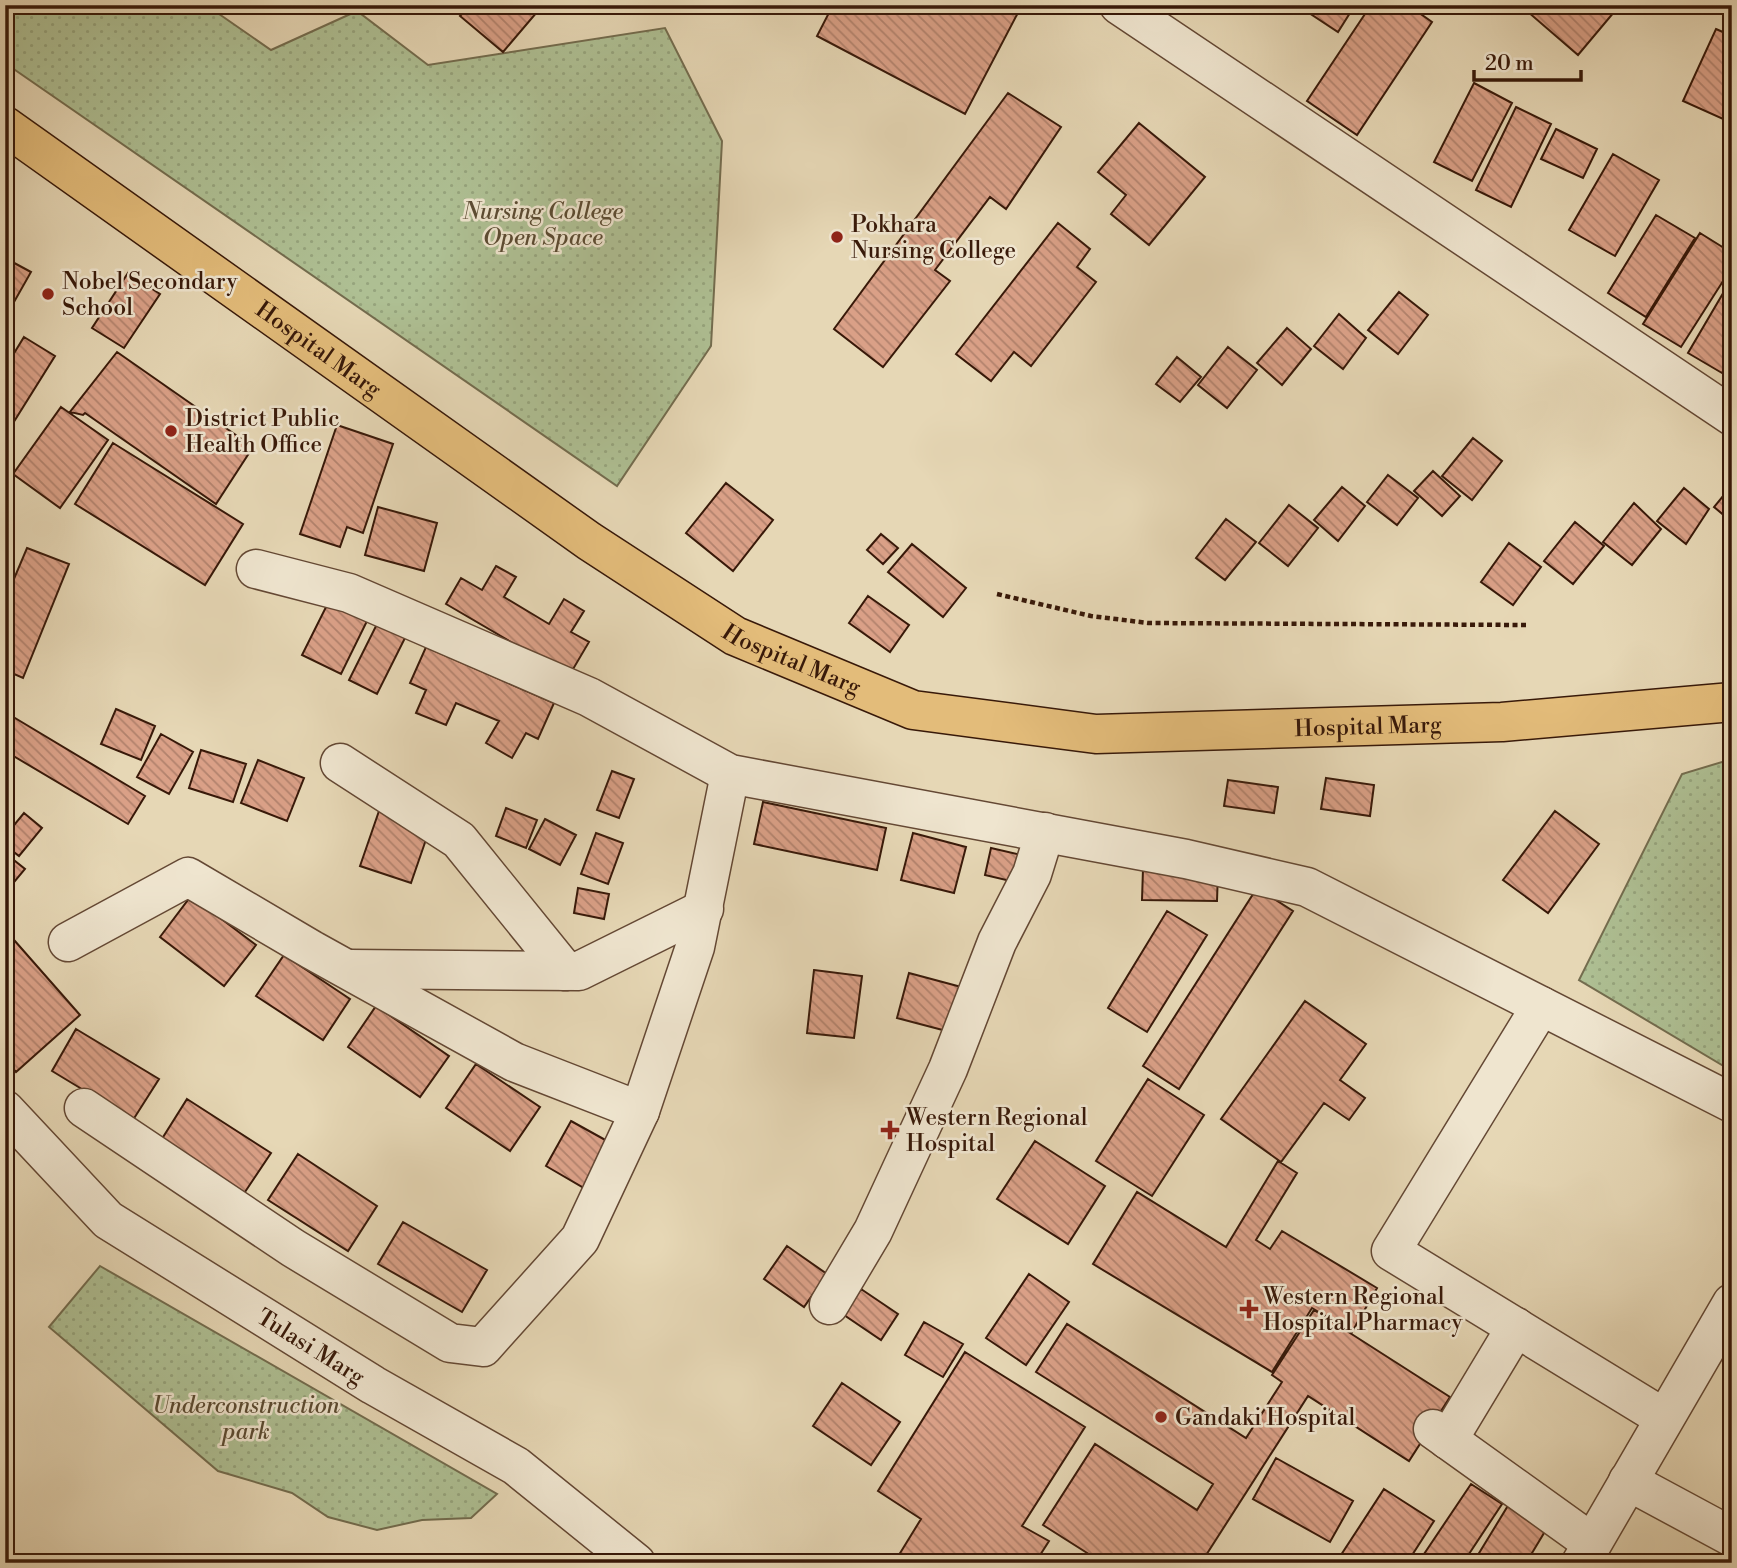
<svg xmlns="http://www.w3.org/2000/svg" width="1737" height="1568" font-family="'Libre Bodoni',serif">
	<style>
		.park { fill: url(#park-dots); stroke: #736c4e; stroke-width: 2 }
		.building { fill: url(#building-back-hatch); stroke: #381909; stroke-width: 2 }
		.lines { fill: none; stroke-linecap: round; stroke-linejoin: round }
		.minor-casing { stroke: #644834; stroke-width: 41 }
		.major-casing { stroke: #381909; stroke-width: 41 }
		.path { stroke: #381909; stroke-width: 4.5; stroke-dasharray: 5 3.5; stroke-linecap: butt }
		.minor { stroke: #efe5cf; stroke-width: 38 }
		.major { stroke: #e3bc7a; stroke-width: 38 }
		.poi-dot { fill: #8f2418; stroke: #efe5cf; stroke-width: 2.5 }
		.labels { text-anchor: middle; stroke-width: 5; stroke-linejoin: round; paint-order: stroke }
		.park-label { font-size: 23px; font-style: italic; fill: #5b4b32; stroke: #efe5cf }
		.poi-label { font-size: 23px; fill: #381909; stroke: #efe5cf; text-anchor: start }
		.street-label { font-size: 23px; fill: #381909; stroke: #efe5cf }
	</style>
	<defs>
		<pattern id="park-dots" width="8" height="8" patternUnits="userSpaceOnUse" patternTransform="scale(1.75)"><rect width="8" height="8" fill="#aebf93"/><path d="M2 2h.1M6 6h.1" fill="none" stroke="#96a47d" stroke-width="1.8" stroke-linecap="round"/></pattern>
		<pattern id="building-back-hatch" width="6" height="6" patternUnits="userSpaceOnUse" patternTransform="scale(1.75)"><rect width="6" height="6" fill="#daa087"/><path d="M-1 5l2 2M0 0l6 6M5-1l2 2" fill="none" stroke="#b2826d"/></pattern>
	</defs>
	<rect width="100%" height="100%" fill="#e6d7b5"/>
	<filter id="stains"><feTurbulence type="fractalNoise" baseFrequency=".00286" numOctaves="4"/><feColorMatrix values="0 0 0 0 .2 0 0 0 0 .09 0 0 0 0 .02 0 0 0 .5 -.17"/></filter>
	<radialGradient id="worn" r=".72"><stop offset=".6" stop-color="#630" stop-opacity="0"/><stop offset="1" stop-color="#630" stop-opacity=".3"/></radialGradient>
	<path class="park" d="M 5,5 L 206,5 L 271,50 L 357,11 L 428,65 L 665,28 L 722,141 L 711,346 L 617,486 L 5,63 Z
		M 1732,759 L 1732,1071 L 1579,980 L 1682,774 Z
		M 100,1266 L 497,1494 L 471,1518 L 422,1520 L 377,1530 L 328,1517 L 292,1493 L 218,1471 L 49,1327 Z"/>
	<path class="building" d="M 470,5 L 543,5 L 503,52 L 460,16 Z
		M 833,5 L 1022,5 L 965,114 L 817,36 Z
		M 1297,5 L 1355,5 L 1338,32 Z
		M 1371,5 L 1408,5 L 1432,22 L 1357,135 L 1307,101 Z
		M 1520,5 L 1620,5 L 1578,55 Z
		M 1716,29 L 1732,36 L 1732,123 L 1683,101 Z
		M 1474,83 L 1512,103 L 1472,181 L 1434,162 Z
		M 1008,93 L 1061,127 L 1006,209 L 990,197 L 935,270 L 950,281 L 883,367 L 834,329 Z
		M 1516,107 L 1551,124 L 1511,207 L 1476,190 Z
		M 1139,123 L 1205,177 L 1149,245 L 1111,214 L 1126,195 L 1098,172 Z
		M 1556,129 L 1597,149 L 1583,178 L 1541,159 Z
		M 1613,154 L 1659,180 L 1615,256 L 1569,230 Z
		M 1656,215 L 1695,238 L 1646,317 L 1608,293 Z
		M 1058,223 L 1090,249 L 1077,267 L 1096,282 L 1031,366 L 1014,352 L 991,381 L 956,354 Z
		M 1700,233 L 1732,253 L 1732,267 L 1681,347 L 1643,324 Z
		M 5,258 L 31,272 L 5,318 Z
		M 128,273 L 160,294 L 124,348 L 92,328 Z
		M 1732,278 L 1732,357 L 1722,373 L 1688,353 Z
		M 1399,292 L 1428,315 L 1398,354 L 1368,330 Z
		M 1339,314 L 1366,338 L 1343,369 L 1314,346 Z
		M 1287,328 L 1311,349 L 1282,385 L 1257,363 Z
		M 24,337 L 55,356 L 5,436 L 5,368 Z
		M 1228,347 L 1257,370 L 1227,408 L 1198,385 Z
		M 117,352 L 253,447 L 216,504 L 85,413 L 83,415 L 70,412 Z
		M 1177,357 L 1201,377 L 1180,402 L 1156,384 Z
		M 61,407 L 108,440 L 60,508 L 13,474 Z
		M 337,425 L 393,444 L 363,533 L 347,527 L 340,547 L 300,534 Z
		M 1473,438 L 1502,461 L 1472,500 L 1442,476 Z
		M 113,443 L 243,524 L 205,585 L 75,504 Z
		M 1433,471 L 1460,496 L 1442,516 L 1414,491 Z
		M 1388,475 L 1418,498 L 1397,525 L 1367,502 Z
		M 726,483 L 773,520 L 733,571 L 686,533 Z
		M 1732,485 L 1732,522 L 1714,507 Z
		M 1342,487 L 1365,506 L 1338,541 L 1314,520 Z
		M 1684,488 L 1709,509 L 1686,544 L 1657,521 Z
		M 1634,503 L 1661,529 L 1632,565 L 1603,542 Z
		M 1289,505 L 1318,528 L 1288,566 L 1259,543 Z
		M 378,507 L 437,523 L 424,571 L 365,555 Z
		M 1226,519 L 1256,542 L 1225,580 L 1196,558 Z
		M 1575,522 L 1604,546 L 1573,584 L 1544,561 Z
		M 881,534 L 898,548 L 883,564 L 867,550 Z
		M 1509,543 L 1541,567 L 1513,605 L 1481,582 Z
		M 912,544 L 966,588 L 943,617 L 888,572 Z
		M 27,548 L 69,564 L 23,678 L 5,670 L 5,600 Z
		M 496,566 L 516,577 L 504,597 L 549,624 L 564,599 L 584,611 L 571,632 L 589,642 L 569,676 L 446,604 L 461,578 L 482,590 Z
		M 868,596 L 909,625 L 890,652 L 849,623 Z
		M 329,601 L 368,619 L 341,674 L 302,655 Z
		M 380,618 L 408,632 L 377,694 L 349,680 Z
		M 426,647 L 554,703 L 538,739 L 526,733 L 512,758 L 486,743 L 499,721 L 456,703 L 446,725 L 416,713 L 426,690 L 410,683 Z
		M 116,709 L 155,726 L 141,760 L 101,744 Z
		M 5,712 L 145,796 L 128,824 L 5,751 Z
		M 161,734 L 193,752 L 169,794 L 137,777 Z
		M 201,750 L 246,764 L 233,802 L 189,788 Z
		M 258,760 L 304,778 L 287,821 L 241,803 Z
		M 612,771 L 634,779 L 619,818 L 597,810 Z
		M 1326,778 L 1374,785 L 1370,816 L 1321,809 Z
		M 1228,780 L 1278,787 L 1274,813 L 1224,806 Z
		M 763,802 L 886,828 L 877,870 L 754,844 Z
		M 506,808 L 537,820 L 526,848 L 496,836 Z
		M 379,811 L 430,828 L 411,883 L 360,866 Z
		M 1555,811 L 1599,844 L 1548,913 L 1503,880 Z
		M 24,813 L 42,828 L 19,856 L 5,845 L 5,836 Z
		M 545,819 L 576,835 L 560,865 L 529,849 Z
		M 596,833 L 623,843 L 608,884 L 581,874 Z
		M 913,833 L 966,847 L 954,893 L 901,880 Z
		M 991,848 L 1030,857 L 1023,884 L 985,875 Z
		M 5,853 L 25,869 L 5,893 Z
		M 1143,869 L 1218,871 L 1217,901 L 1142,900 Z
		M 578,888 L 609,894 L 604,919 L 574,913 Z
		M 1257,888 L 1293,911 L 1179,1089 L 1143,1066 Z
		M 191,896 L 256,945 L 224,986 L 160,937 Z
		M 1167,911 L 1207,935 L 1147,1032 L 1108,1008 Z
		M 7,932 L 80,1015 L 16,1072 L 5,1060 Z
		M 284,955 L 350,999 L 323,1040 L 256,996 Z
		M 814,970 L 862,976 L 854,1038 L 807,1033 Z
		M 909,973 L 965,988 L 954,1033 L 897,1018 Z
		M 1305,1001 L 1366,1044 L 1340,1080 L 1365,1098 L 1349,1120 L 1324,1103 L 1281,1162 L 1221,1119 Z
		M 376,1006 L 449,1056 L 420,1097 L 348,1047 Z
		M 76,1029 L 159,1079 L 133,1120 L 52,1071 Z
		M 476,1064 L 540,1107 L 510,1151 L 446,1108 Z
		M 1148,1079 L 1204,1115 L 1152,1196 L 1096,1161 Z
		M 187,1099 L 271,1153 L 243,1195 L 160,1142 Z
		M 571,1121 L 609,1142 L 584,1188 L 546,1166 Z
		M 1035,1141 L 1105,1186 L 1068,1244 L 997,1199 Z
		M 298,1154 L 377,1206 L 348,1251 L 268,1200 Z
		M 1278,1161 L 1297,1173 L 1256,1240 L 1270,1249 L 1282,1231 L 1377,1288 L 1352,1332 L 1312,1308 L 1272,1372 L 1093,1264 L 1137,1192 L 1226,1247 Z
		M 403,1222 L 487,1270 L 462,1312 L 378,1264 Z
		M 787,1246 L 827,1274 L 804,1307 L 764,1279 Z
		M 1029,1274 L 1069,1302 L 1026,1365 L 986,1338 Z
		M 861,1289 L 898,1314 L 881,1340 L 844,1315 Z
		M 1314,1310 L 1450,1397 L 1409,1461 L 1308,1396 L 1201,1563 L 1103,1563 L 1043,1525 L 1095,1444 L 1197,1510 L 1213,1484 L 1036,1372 L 1067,1324 L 1246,1438 L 1282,1382 L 1272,1375 Z
		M 924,1322 L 963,1344 L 943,1377 L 905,1355 Z
		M 965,1352 L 1085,1427 L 1022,1526 L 1049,1541 L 1035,1563 L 894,1563 L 921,1519 L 878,1491 Z
		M 842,1383 L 900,1422 L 871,1465 L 813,1426 Z
		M 1276,1458 L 1353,1501 L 1330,1542 L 1253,1499 Z
		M 1471,1484 L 1502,1504 L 1463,1563 L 1418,1563 Z
		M 1384,1489 L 1434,1521 L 1407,1563 L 1346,1563 L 1339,1558 Z
		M 1509,1504 L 1547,1528 L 1526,1563 L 1473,1563 Z"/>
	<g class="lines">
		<g class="minor-casing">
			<g id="minor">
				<path d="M 1119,5 L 1732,416"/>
				<path d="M 256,569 L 349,593 L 589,697 L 730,774 L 1186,859 L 1307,887 L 1732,1103"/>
				<path d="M 340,763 L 459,840 L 565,971"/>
				<path d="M 68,942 L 188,877 L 312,950 L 514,1062 L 640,1111"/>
				<path d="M 350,969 L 579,971 L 704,909"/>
				<path d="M 1541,1006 L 1391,1251 L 1664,1418"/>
				<path d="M 84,1108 L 293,1248 L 450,1343 L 483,1347 L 580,1239 L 640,1111 L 695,947 L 730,774"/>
				<path id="s1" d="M 5,1110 L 108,1220 L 373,1385 L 516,1466 L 636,1563"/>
				<path d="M 829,1305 L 873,1231 L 948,1069 L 997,942 L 1032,874 L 1045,832"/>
				<path d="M 1433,1429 L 1592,1543"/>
				<path d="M 1448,1440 L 1516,1327"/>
				<path d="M 1628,1481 L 1732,1537"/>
				<path d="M 1581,1563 L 1732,1303"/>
			</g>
		</g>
		<g class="major-casing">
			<g id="major">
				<path id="s2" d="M 5,126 L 589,541 L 735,636 L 913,710 L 1096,734 L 1502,722 L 1732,702"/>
			</g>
		</g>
		<path class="path" d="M 997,594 L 1091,616 L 1148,623 L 1526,625"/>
		<use href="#minor" class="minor"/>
		<use href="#major" class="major"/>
	</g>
	<g class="poi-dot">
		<circle cx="837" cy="237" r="7"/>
		<circle cx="48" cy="294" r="7"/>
		<circle cx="171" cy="431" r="7"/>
		<path d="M886.5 1119.5h7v7h7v7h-7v7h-7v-7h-7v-7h7z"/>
		<path d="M1245.5 1298.5h7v7h7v7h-7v7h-7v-7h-7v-7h7z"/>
		<circle cx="1161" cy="1417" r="7"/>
	</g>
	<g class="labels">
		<g class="park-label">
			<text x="543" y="219">Nursing College<tspan x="543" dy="26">Open Space</tspan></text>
			<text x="246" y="1413">Underconstruction<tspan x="246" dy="26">park</tspan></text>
		</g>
		<g class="poi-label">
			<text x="851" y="232">Pokhara<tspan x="851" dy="26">Nursing College</tspan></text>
			<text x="62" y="289">Nobel Secondary<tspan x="62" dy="26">School</tspan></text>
			<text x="185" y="426">District Public<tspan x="185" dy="26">Health Office</tspan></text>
			<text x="906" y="1125">Western Regional<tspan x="906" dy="26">Hospital</tspan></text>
			<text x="1263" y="1304">Western Regional<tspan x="1263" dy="26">Hospital Pharmacy</tspan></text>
			<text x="1175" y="1425">Gandaki Hospital</text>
		</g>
		<g class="street-label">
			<text dy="8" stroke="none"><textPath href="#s2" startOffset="385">Hospital Marg</textPath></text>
			<text dy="8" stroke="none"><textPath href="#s2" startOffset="952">Hospital Marg</textPath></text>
			<text dy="8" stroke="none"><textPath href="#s2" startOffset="1540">Hospital Marg</textPath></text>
			<text dy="8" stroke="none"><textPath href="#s1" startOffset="390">Tulasi Marg</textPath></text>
		</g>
	</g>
	<rect width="1737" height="1568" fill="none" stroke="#e6d7b5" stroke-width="28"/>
	<rect x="7" y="7" width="1723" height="1554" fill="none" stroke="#381909" stroke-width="3.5"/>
	<rect x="14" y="14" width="1709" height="1540" fill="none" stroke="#381909" stroke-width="2"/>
	<path d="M1474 70v10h107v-10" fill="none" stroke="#381909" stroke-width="3.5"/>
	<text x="1485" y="70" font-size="21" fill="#381909" stroke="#efe5cf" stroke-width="5" paint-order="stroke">20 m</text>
	<rect width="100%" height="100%" filter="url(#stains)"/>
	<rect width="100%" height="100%" fill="url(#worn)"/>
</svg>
